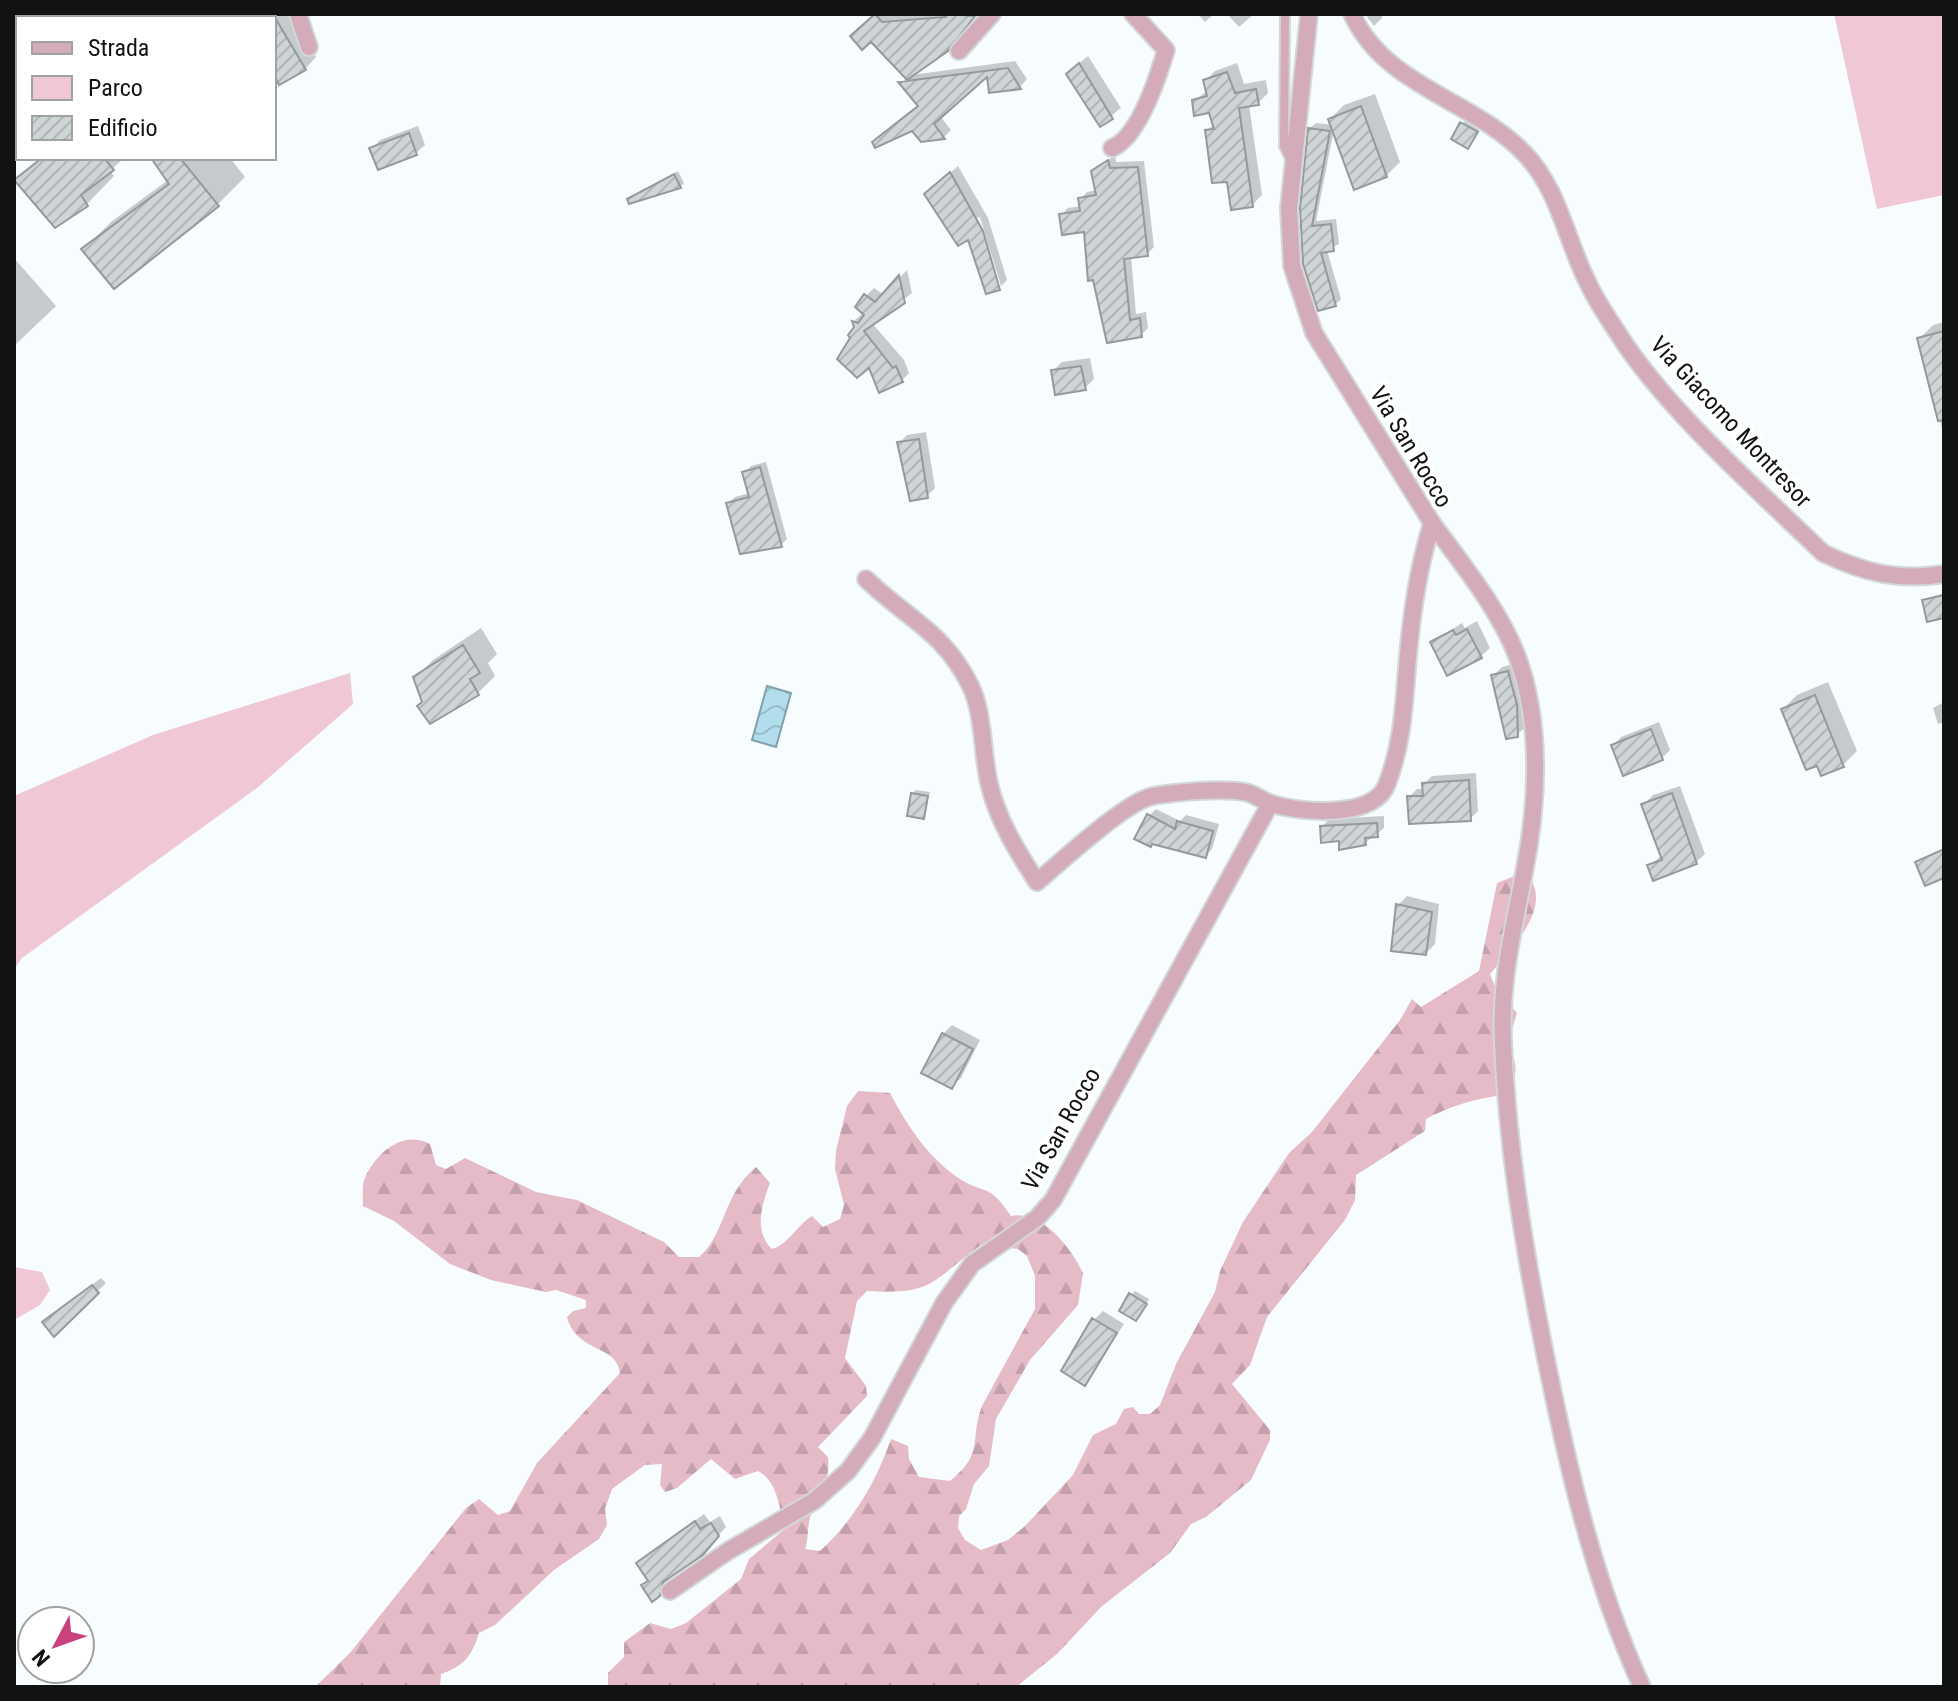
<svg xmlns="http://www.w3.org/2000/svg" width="1958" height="1701" font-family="'Roboto Condensed',sans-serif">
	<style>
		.green { fill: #f0c7d4 }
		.forest { fill: url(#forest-firs); fill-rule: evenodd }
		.water { fill: url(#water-waves); stroke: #81a0ac; stroke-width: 2 }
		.shadow { fill: #0003 }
		.building { fill: url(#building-hatch); stroke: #94999b; stroke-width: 2 }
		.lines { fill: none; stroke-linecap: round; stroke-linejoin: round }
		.service-casing { stroke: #d2d8d9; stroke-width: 12 }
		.minor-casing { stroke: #d2d8d9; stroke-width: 20 }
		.service { stroke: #d4acb9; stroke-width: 8 }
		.minor { stroke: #d4acb9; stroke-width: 16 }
		.labels { text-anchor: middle; stroke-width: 8; stroke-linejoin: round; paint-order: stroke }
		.street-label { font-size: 24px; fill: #111313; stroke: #fff }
	</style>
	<defs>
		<pattern id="forest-firs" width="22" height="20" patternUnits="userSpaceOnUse" patternTransform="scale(2)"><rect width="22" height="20" fill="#e5bbc8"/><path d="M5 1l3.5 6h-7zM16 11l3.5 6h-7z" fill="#c3a0ab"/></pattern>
		<pattern id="water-waves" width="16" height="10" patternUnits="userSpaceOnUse" patternTransform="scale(2)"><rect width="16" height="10" fill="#b1dded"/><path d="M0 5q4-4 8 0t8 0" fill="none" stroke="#97bdca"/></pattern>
		<pattern id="building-hatch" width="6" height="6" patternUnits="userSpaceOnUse" patternTransform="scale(2)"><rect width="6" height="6" fill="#cfd5d7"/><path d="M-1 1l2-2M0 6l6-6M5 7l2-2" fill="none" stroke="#b1b6b8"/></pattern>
	</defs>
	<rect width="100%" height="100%" fill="#f7fdff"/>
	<path class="green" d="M 1834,14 L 1944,14 L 1944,195 L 1877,209 Z
		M 350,673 L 353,704 L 257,788 L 22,958 L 14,969 L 14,796 L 153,735 Z
		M 14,1267 L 42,1272 L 50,1290 L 40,1305 L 14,1320 Z"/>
	<path class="forest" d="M 1517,875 L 1527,875 C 1555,905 1511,950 1490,974 L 1496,989 L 1517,1013 L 1508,1043 C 1517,1065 1519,1070 1508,1094 C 1478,1098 1452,1105 1426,1119 L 1425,1131 L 1356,1175 L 1355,1200 L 1345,1220 L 1267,1317 L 1250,1365 L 1232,1384 L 1270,1430 L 1270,1440 L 1251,1480 L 1206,1517 L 1191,1524 L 1170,1553 L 1101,1607 L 1057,1654 L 1016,1687 L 608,1687 L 608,1673 L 624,1657 L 624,1642 L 650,1623 L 671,1629 L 686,1623 L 741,1579 L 749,1559 L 786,1528 C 778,1509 779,1482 758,1471 L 735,1479 L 711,1459 L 677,1488 L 665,1492 L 660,1485 L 662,1464 L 645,1465 L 612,1489 L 605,1509 L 607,1525 L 599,1539 L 554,1570 L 495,1625 L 479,1633 C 472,1656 464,1666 441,1674 L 440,1687 L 315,1687 L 350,1653 L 466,1508 L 479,1499 L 498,1515 L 510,1511 L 537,1463 L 620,1373 C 617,1344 576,1353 567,1317 L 573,1311 L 586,1308 L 586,1300 L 556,1290 L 546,1292 L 491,1280 L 450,1264 L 394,1221 L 363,1206 C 363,1198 362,1187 364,1180 C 375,1153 403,1129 430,1144 L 436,1165 L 446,1169 L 465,1158 L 536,1192 L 577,1200 L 664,1242 L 679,1257 L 699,1257 C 725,1236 722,1195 756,1167 L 770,1183 C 762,1204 753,1231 772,1249 C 789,1244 797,1225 812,1216 L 823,1227 L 840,1219 L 844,1205 L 835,1169 L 836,1151 L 847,1106 L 858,1091 L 890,1093 C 907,1125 926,1155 957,1177 C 985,1196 988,1181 1011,1216 C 1042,1210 1071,1248 1083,1273 L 1078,1305 L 1030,1360 L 996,1419 L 989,1466 L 974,1484 L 966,1509 L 959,1516 L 958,1528 L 965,1540 L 981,1550 L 1008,1540 L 1025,1526 L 1073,1475 L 1093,1435 L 1116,1424 L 1124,1409 L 1133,1407 L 1139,1414 L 1150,1414 L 1160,1405 L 1176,1364 L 1215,1292 L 1220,1271 L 1243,1222 L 1289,1153 L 1312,1132 L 1400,1020 L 1412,999 L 1421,1007 L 1479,971 L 1497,883 ZM 981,1245 L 1018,1249 L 1027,1256 L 1035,1276 L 1035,1309 L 982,1406 C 969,1441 985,1453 950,1481 L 919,1477 L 909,1459 L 908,1446 L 891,1439 C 876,1482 854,1520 820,1551 L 805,1549 C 809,1538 807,1528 810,1518 C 818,1496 831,1482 828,1457 L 818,1447 L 867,1396 L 866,1386 L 845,1358 L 857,1301 L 867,1291 C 934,1295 930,1282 981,1245 Z"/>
	<path class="water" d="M 767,686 L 791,693 L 776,747 L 752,740 Z"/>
	<path class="shadow" d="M 14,14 L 21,18 L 18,18 L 18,52 L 14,56 Z
		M 54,14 L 110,14 L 104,18 L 56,18 Z
		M 275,14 L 290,14 L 308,48 L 310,46 L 316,57 L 305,69 L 274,71 L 274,18 L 267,18 Z
		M 877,14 L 977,14 L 956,40 L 911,75 L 1015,61 L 1027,79 L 1020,87 L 991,91 L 988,73 L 940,116 L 951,130 L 944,137 L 922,140 L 920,105 L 901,83 L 907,77 L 861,28 Z
		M 1198,14 L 1214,14 L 1205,22 Z
		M 1227,14 L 1254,14 L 1239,27 Z
		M 1365,14 L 1382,14 L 1382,18 L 1374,26 Z
		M 1088,56 L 1121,108 L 1101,124 L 1077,65 Z
		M 1237,63 L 1244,84 L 1266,80 L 1268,93 L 1258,103 L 1249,105 L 1262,195 L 1252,205 L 1229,180 L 1207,131 L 1214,124 L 1211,111 L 1194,101 L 1208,90 L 1205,81 L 1215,71 Z
		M 1375,94 L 1400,162 L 1386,176 L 1334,129 L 1316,221 L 1336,219 L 1339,244 L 1327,250 L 1341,299 L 1335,305 L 1305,264 L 1310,128 L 1316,123 L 1333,125 L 1330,119 L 1344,105 Z
		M 1466,120 L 1480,128 L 1471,143 L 1462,124 Z
		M 418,126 L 425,145 L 416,153 L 372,149 L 380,140 Z
		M 1115,155 L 1116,162 L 1144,161 L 1154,247 L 1147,254 L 1131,256 L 1136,314 L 1146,312 L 1148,328 L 1141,335 L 1109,341 L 1085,229 L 1061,215 L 1068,208 L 1082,206 L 1081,199 L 1087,192 L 1097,190 L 1093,172 Z
		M 39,158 L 124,158 L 110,171 L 114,176 L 87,204 L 55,225 L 17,181 Z
		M 153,158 L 230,158 L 245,177 L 218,204 L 114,287 L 84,249 L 111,222 L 168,180 Z
		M 958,166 L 988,218 L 1007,280 L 1001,286 L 980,217 L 976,218 L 997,286 L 1001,286 L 987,292 L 969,237 L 958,243 L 927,194 Z
		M 678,171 L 684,183 L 680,187 L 629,199 Z
		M 14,258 L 56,306 L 14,346 Z
		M 907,270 L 912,293 L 872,323 L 904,360 L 909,373 L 902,380 L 854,321 L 864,312 L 866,296 L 874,288 L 884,295 Z
		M 1944,322 L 1944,436 L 1919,339 L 1933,325 Z
		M 1090,358 L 1094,379 L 1085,388 L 1053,371 L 1062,362 Z
		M 926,432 L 935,488 L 927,496 L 909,474 L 904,475 L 899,443 L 907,435 Z
		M 766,462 L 787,539 L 781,545 L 728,504 L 735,497 L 750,493 L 744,473 L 751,466 Z
		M 1944,593 L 1944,616 L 1924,600 Z
		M 1477,621 L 1490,648 L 1481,656 L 1448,673 L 1432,642 L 1462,623 L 1465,628 Z
		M 481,628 L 497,654 L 488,663 L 495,676 L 478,693 L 424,702 L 415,678 L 433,660 Z
		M 1517,663 L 1526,726 L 1517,735 L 1493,676 L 1502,667 Z
		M 1828,682 L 1857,751 L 1843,765 L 1783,709 L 1797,695 Z
		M 1944,702 L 1944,722 L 1938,724 L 1933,708 Z
		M 1659,722 L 1670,750 L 1662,758 L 1613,746 L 1621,737 Z
		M 1476,773 L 1478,811 L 1470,819 L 1409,797 L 1417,789 L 1425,789 L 1424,784 L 1432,776 Z
		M 1680,786 L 1705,854 L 1696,862 L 1649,866 L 1662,855 L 1644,804 L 1653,795 Z
		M 916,790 L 930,792 L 923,817 L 912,794 Z
		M 1156,809 L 1180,821 L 1186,815 L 1219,824 L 1212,849 L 1205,856 L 1149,816 Z
		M 1384,816 L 1384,828 L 1365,843 L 1340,839 L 1322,827 L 1329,819 Z
		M 1407,896 L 1439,904 L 1435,944 L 1426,953 L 1398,905 Z
		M 952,1025 L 980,1040 L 961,1078 L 952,1086 L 943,1034 Z
		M 101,1278 L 106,1283 L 54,1334 L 53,1314 Z
		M 1135,1291 L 1149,1299 L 1140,1315 L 1131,1295 Z
		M 1103,1311 L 1124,1324 L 1085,1383 L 1094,1320 Z
		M 704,1514 L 710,1522 L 720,1516 L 726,1527 L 711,1544 L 670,1575 L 668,1585 L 653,1599 L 650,1580 L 639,1563 Z"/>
	<path class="building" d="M 875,14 L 882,22 L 946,17 L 944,14 L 975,16 L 948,51 L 907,80 L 871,42 L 862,50 L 850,36 Z
		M 274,16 L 306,70 L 279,85 L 274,75 Z
		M 1079,63 L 1113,119 L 1100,127 L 1066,74 Z
		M 1008,68 L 1021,89 L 989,93 L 987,77 L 934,124 L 945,139 L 921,142 L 912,131 L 875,148 L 872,142 L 918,106 L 898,82 Z
		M 1227,72 L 1235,93 L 1256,89 L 1259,105 L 1239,108 L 1253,207 L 1231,210 L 1227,182 L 1212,183 L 1205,130 L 1214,129 L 1209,113 L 1194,116 L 1192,100 L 1207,96 L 1203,80 Z
		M 1361,106 L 1387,177 L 1354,190 L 1328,119 Z
		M 1460,122 L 1478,132 L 1468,149 L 1451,139 Z
		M 1308,128 L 1330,131 L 1312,226 L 1331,224 L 1334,251 L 1321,253 L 1336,306 L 1318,311 L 1303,264 L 1300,208 Z
		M 409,133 L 417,155 L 378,170 L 369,148 Z
		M 42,158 L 104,158 L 114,170 L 81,195 L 88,206 L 55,228 L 14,180 Z
		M 151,158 L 180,158 L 219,206 L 114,289 L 81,249 L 169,184 Z
		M 1108,160 L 1110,168 L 1138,167 L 1148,256 L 1124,259 L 1130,320 L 1140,318 L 1142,337 L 1107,343 L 1093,280 L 1088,281 L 1084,232 L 1062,235 L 1059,214 L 1080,211 L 1078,198 L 1096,195 L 1091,171 Z
		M 950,172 L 983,231 L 1000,290 L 986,294 L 968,240 L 958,246 L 924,194 Z
		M 674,174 L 681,188 L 629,204 L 627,199 Z
		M 899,275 L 905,303 L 864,331 L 893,368 L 896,366 L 903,382 L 879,393 L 869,368 L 857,378 L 837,359 L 850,338 L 848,335 L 854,327 L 852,321 L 858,323 L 864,315 L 855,307 L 864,294 L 875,302 Z
		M 1944,331 L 1944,420 L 1938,421 L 1917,338 Z
		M 1081,366 L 1086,390 L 1055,395 L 1051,370 Z
		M 919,439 L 928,498 L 910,501 L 897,442 Z
		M 760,467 L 782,547 L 740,554 L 726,503 L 749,497 L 742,472 Z
		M 1944,595 L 1944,618 L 1927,622 L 1922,600 Z
		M 1467,629 L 1482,658 L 1447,676 L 1430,642 L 1453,630 L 1456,635 Z
		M 463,645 L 480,673 L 470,679 L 479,695 L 430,724 L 417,706 L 422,702 L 413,677 Z
		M 1508,671 L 1517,705 L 1518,737 L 1506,739 L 1491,675 Z
		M 1815,695 L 1844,767 L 1821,776 L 1817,766 L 1806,770 L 1781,709 Z
		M 1651,729 L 1663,760 L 1623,776 L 1611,745 Z
		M 1469,780 L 1471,821 L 1409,824 L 1407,796 L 1423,796 L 1422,783 Z
		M 911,793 L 928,796 L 924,819 L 907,816 Z
		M 1672,793 L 1697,864 L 1653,881 L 1647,865 L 1662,860 L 1641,804 Z
		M 1147,814 L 1175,829 L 1177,821 L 1213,831 L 1206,858 L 1152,844 L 1151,847 L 1134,839 Z
		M 1377,823 L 1378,837 L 1365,838 L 1366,845 L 1339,850 L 1339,841 L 1321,843 L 1320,826 Z
		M 1944,849 L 1944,878 L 1925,886 L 1915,862 Z
		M 1396,904 L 1432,912 L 1426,955 L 1391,951 Z
		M 942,1033 L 973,1049 L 952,1089 L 921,1073 Z
		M 92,1285 L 99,1293 L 54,1337 L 42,1322 Z
		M 1129,1293 L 1147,1304 L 1136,1321 L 1119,1311 Z
		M 1092,1318 L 1117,1333 L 1085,1386 L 1061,1371 Z
		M 695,1521 L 700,1529 L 711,1523 L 719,1536 L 703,1555 L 663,1582 L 660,1596 L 652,1602 L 641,1585 L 648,1581 L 636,1563 Z"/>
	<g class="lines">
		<g class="service-casing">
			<path id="service" d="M 1285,14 L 1284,146 L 1291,161"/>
		</g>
		<g class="minor-casing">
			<path id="minor" d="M 298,14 L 309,47
				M 1352,14 C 1385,87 1472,99 1524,153 C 1559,189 1566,240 1588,283 C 1596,301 1609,319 1619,335 C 1667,410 1758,490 1823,553 C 1864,573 1898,581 1944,574
				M 959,51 L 992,14
				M 14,129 L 18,126
				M 1112,148 C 1139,137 1158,77 1166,50 L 1133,14
				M 1432,523 C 1462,564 1499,609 1517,656 C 1542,723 1538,804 1524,873 C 1513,933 1500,980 1503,1041 C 1507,1144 1524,1248 1544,1349 C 1567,1464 1593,1580 1642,1687
				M 866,579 C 907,619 944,631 971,687 C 984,715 982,753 989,783 C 997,819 1017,851 1037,882 C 1061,862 1126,801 1153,796 C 1176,792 1221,788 1244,792 C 1254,793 1262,801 1272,804 C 1302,813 1374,819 1387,784 C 1406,735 1404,687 1410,636 C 1414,598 1421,559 1432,523 L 1314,333 L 1292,266 L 1289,208 L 1309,14
				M 670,1591 L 728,1551 L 814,1501 L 848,1471 L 872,1438 L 944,1303 L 972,1264 L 1037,1218 L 1053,1200 L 1270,804"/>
		</g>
		<use href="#service" class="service"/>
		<use href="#minor" class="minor"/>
	</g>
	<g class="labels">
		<g class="street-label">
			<text transform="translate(1731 422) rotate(47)" y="8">Via Giacomo Montresor</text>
			<text transform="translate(1411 447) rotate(59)" y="8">Via San Rocco</text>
			<text transform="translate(1061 1129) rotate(-61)" y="8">Via San Rocco</text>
		</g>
	</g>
	<rect width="1958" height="1701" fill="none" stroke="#111313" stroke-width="32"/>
	<rect x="16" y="16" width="260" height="144" fill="#ffffff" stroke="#a0a1a1" stroke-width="2"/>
	<rect x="32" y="42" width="40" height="12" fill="#d4acb9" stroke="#a0a1a1" stroke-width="2"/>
	<text x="88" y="56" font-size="24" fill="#111313">Strada</text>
	<rect x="32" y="76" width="40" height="24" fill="#f0c7d4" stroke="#a0a1a1" stroke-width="2"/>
	<text x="88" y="96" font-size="24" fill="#111313">Parco</text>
	<rect x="32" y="116" width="40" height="24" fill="url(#building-hatch)" stroke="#a0a1a1" stroke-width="2"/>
	<text x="88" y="136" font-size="24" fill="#111313">Edificio</text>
	<g transform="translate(56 1645) rotate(229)"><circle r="38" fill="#ffffff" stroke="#a0a1a1" stroke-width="2"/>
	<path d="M0-6L14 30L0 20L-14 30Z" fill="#c9417d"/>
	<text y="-12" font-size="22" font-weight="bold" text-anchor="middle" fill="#111313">N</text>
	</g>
</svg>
